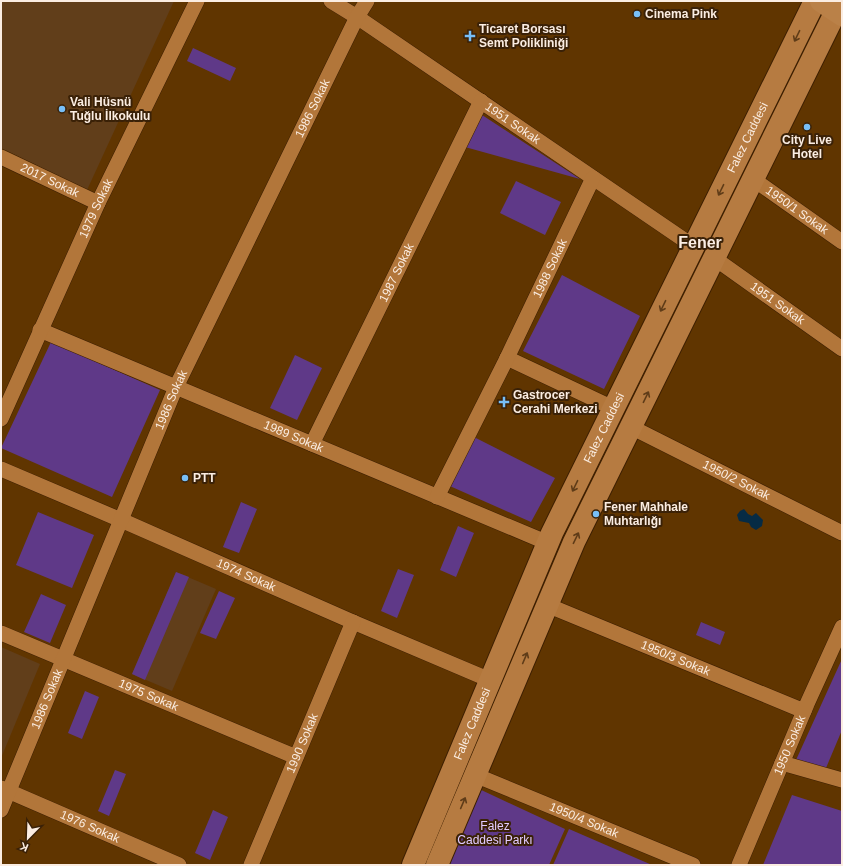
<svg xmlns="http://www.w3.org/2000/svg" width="843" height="866" font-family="Arial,sans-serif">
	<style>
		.built { fill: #613e1a }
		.green { fill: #5f3988 }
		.water { fill: #062b44 }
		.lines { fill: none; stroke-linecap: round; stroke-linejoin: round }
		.street-casing { stroke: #3d1f00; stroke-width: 16 }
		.secondary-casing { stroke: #3d1f00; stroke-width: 24 }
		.primary-casing { stroke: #3d1f00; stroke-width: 24 }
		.street { stroke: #b2763a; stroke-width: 15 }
		.secondary { stroke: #b67b41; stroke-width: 22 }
		.primary { stroke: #ba8148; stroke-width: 22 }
		.oneway { stroke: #5f3c18 }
		.poi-dot { fill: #78bff7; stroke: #3a2107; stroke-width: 1.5 }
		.labels { text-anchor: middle; stroke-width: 4; stroke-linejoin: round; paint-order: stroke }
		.poi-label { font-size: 12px; font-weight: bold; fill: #fbede2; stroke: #3a2107; text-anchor: start }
		.street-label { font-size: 12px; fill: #fbede2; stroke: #3a2107 }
		.park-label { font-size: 12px; fill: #e1cbff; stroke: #3a2107 }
		.district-label { font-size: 16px; font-weight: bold; fill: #fbede2; stroke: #3a2107 }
	</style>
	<rect width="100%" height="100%" fill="#603500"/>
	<path class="built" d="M 1,1 L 174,1 L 87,190 L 1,148 Z
		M 176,572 L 216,589 L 172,691 L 132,674 Z
		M 1,647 L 40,664 L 1,758 Z"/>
	<path class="green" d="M 193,48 L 236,68 L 230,81 L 187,61 Z
		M 482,115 L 580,179 L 465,147 Z
		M 516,181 L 561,202 L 545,235 L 500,213 Z
		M 562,275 L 640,316 L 604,389 L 523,351 Z
		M 51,342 L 160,390 L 112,497 L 1,448 Z
		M 295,355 L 322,368 L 297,420 L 270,408 Z
		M 468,434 L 555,478 L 531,522 L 443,483 Z
		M 241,502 L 257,509 L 239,553 L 223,547 Z
		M 38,512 L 94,535 L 72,588 L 16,565 Z
		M 458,526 L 474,533 L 456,577 L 440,570 Z
		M 398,569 L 414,575 L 397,618 L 381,611 Z
		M 176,572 L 189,577 L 145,680 L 132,674 Z
		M 219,591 L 235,598 L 216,639 L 200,633 Z
		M 41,594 L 66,605 L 50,643 L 24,632 Z
		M 701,622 L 725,632 L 720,645 L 696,635 Z
		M 842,659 L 842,730 L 826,768 L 796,760 Z
		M 85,691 L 99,697 L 82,739 L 68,733 Z
		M 115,770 L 126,774 L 109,816 L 98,811 Z
		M 477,788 L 565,829 L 549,865 L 446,865 Z
		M 792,795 L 842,811 L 842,865 L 763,865 Z
		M 213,810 L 228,817 L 210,860 L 195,853 Z
		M 569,829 L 652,865 L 553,865 Z"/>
	<path class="water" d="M 744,509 L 748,514 L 752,516 L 756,513 L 763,520 L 762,526 L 756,530 L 751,527 L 749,523 L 739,521 L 737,515 L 740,511 Z"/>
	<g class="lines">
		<g class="street-casing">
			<g id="street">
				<path id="s1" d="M 331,1 L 357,17 L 693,246"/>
				<path id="s2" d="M 1,157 L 98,203"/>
				<path id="s3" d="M 753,179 L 842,242"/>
				<path id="s4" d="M 714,258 L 842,349"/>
				<path id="s5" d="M 40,330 L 548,543"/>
				<path d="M 507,358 L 613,408"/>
				<path id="s6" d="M 1,419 L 98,203 L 197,1"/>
				<path id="s7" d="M 631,427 L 842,533"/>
				<path id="s8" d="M 312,444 L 481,101"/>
				<path id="s9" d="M 1,469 L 121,520 L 353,622 L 490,680"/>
				<path id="s10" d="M 437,497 L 507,358 L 593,178"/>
				<path id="s11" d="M 547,605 L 804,711"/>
				<path id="s12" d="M 1,633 L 296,757"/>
				<path d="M 782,763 L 842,780"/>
				<path id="s13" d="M 475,775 L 693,865"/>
				<path id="s14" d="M 1,788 L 179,865"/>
				<path id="s15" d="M 1,810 L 176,387 L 357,17 L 367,1"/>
				<path id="s16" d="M 251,865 L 353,622"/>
				<path id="s17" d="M 739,865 L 807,704 L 842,627"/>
			</g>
		</g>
		<g class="secondary-casing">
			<g id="secondary">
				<path id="s18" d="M 413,865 L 552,533 L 815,1"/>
				<path d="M 437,865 L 574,542 L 836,11"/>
			</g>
		</g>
		<g class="primary-casing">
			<path id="primary" d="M 821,1 L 842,15"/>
		</g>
		<use href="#street" class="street"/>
		<use href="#secondary" class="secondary"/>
		<use href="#primary" class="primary"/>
	</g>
	<defs><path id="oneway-shaft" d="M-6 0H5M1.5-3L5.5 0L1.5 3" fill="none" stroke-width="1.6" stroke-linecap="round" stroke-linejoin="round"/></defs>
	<g class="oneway">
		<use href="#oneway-shaft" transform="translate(797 36) rotate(116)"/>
		<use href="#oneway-shaft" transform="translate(721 190) rotate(116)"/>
		<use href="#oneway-shaft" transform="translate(663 306) rotate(116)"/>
		<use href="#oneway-shaft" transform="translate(646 397) rotate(-64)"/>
		<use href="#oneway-shaft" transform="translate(575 486) rotate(116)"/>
		<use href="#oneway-shaft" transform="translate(576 538) rotate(-64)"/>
		<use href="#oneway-shaft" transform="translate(525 658) rotate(-67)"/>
		<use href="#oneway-shaft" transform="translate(463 803) rotate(-67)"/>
	</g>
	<g class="poi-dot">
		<circle cx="637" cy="14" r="4"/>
		<path d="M468 30h4v4h4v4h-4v4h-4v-4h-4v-4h4z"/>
		<circle cx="62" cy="109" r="4"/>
		<circle cx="807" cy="127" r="4"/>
		<path d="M502 396h4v4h4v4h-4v4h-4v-4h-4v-4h4z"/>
		<circle cx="185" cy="478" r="4"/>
		<circle cx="596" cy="514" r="4"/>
	</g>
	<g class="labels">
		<g class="poi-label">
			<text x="645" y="18">Cinema Pink</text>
			<text x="479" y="33">Ticaret Borsası<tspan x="479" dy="14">Semt Polikliniği</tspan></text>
			<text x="70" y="106">Vali Hüsnü<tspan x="70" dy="14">Tuğlu İlkokulu</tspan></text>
			<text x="807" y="144" text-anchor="middle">City Live<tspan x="807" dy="14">Hotel</tspan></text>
			<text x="513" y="399">Gastrocer<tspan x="513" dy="14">Cerahi Merkezi</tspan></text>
			<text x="193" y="482">PTT</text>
			<text x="604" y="511">Fener Mahhale<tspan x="604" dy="14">Muhtarlığı</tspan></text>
		</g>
		<g class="street-label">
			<text dy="4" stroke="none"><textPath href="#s15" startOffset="768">1986 Sokak</textPath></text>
			<text dy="4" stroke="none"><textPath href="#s1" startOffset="219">1951 Sokak</textPath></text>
			<text dy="4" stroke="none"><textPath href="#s18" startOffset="801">Falez Caddesi</textPath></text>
			<text dy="4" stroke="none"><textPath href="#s2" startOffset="54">2017 Sokak</textPath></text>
			<text dy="4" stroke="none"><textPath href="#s6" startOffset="231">1979 Sokak</textPath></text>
			<text dy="4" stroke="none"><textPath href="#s3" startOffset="54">1950/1 Sokak</textPath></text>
			<text dy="4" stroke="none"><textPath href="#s10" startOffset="255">1988 Sokak</textPath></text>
			<text dy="4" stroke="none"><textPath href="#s8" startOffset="191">1987 Sokak</textPath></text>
			<text dy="4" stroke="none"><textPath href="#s4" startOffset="78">1951 Sokak</textPath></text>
			<text dy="4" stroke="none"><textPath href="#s15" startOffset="444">1986 Sokak</textPath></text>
			<text dy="4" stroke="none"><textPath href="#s18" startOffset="477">Falez Caddesi</textPath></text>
			<text dy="4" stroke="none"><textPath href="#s5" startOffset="275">1989 Sokak</textPath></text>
			<text dy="4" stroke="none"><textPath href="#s7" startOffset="118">1950/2 Sokak</textPath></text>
			<text dy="4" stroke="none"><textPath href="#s9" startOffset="267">1974 Sokak</textPath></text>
			<text dy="4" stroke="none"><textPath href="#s11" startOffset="139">1950/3 Sokak</textPath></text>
			<text dy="4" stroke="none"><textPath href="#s12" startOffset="160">1975 Sokak</textPath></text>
			<text dy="4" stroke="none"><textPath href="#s15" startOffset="120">1986 Sokak</textPath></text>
			<text dy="4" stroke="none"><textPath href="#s18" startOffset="153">Falez Caddesi</textPath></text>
			<text dy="4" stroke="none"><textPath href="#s16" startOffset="132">1990 Sokak</textPath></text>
			<text dy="4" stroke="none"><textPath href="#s17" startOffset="130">1950 Sokak</textPath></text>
			<text dy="4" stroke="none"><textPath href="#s13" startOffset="118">1950/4 Sokak</textPath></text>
			<text dy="4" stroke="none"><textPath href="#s14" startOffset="97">1976 Sokak</textPath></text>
		</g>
		<g class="park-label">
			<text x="495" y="830">Falez<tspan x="495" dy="14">Caddesi Parkı</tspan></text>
		</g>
		<g class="district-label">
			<text x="700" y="248">Fener</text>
		</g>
	</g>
	<rect width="843" height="866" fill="none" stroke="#fbede2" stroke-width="4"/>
	<g transform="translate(28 838) rotate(203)" stroke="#3a2107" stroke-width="3" paint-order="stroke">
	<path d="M0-3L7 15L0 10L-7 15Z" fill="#fbede2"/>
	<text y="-6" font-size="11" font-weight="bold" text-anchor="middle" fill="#fbede2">K</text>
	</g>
</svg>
